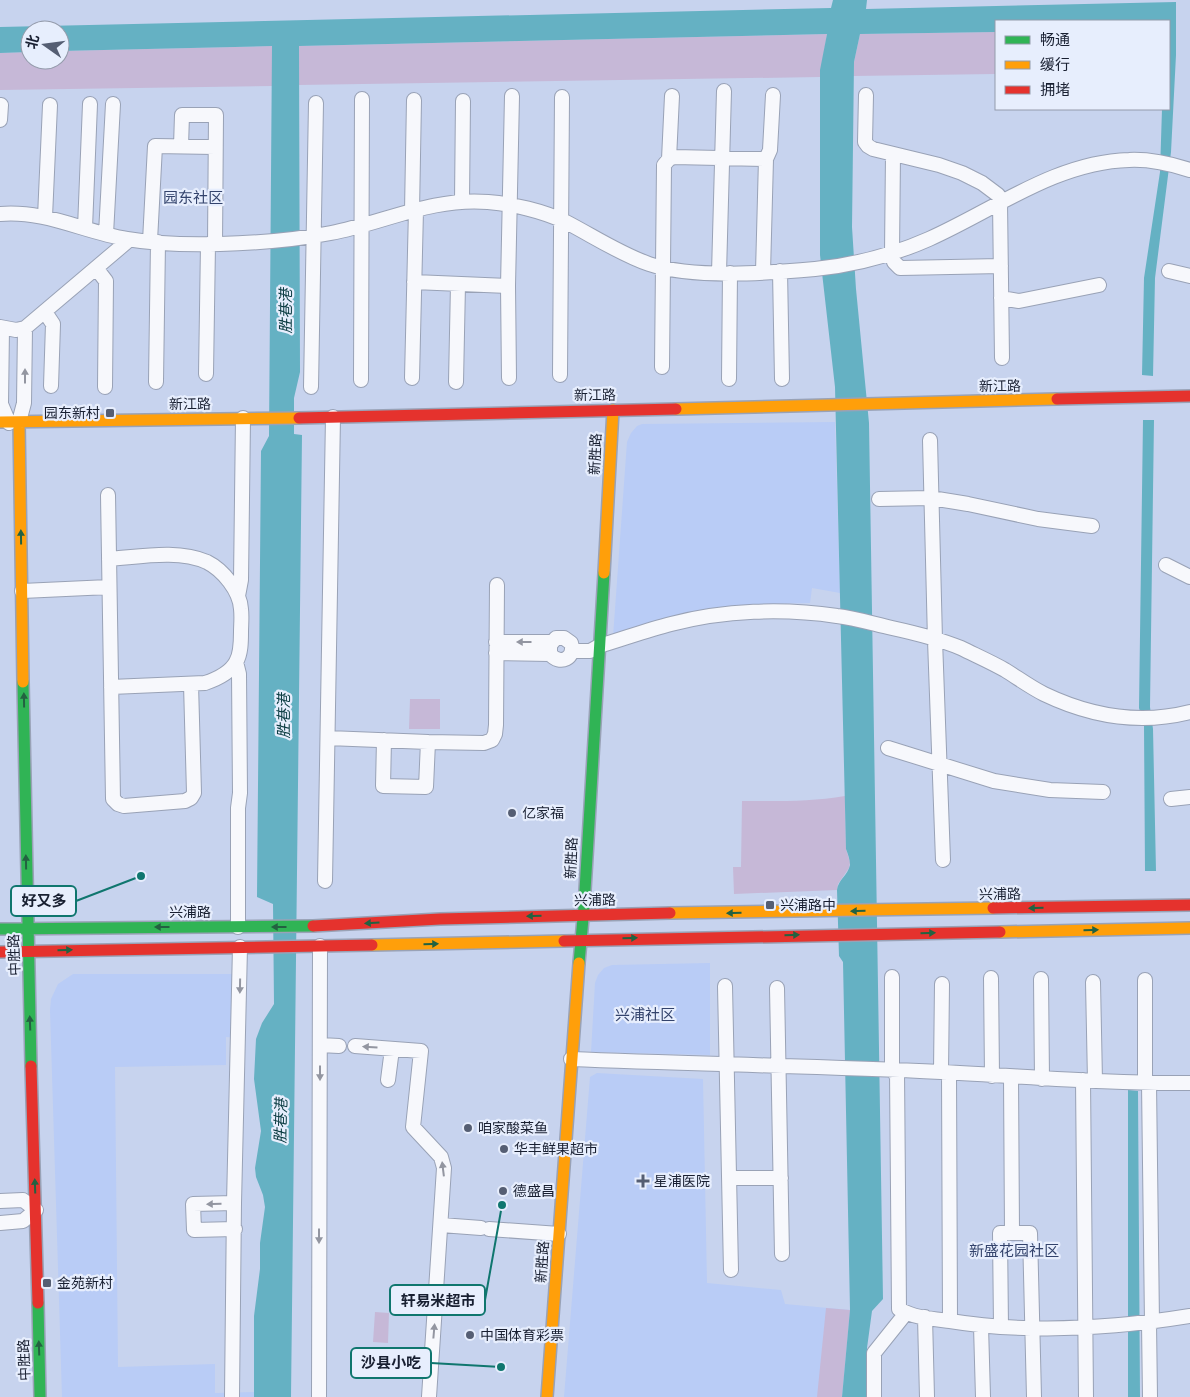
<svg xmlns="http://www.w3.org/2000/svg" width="1190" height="1397" font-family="Ubuntu,'Noto Sans SC',sans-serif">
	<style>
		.built { fill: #b9ccf6 }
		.green { fill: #c6b8d7 }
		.water { fill: #65b1c3 }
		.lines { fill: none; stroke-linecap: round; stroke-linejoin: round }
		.street-casing { stroke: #99a2b6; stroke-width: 16 }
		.fast-casing { stroke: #99a2b6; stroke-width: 14 }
		.slow-casing { stroke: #99a2b6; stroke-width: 14 }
		.jam-casing { stroke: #99a2b6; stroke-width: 14 }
		.street { stroke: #f7f8fc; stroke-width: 14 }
		.fast { stroke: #30b455; stroke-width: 11 }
		.slow { stroke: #ff9f0a; stroke-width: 11 }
		.jam { stroke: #e5322d; stroke-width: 11 }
		.oneway { fill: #9396a1 }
		.oneway2 { fill: #236241 }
		.poi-dot { fill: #555e73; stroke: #e7eefd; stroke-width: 2 }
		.labels { text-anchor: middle; stroke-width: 4.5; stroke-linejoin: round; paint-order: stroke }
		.street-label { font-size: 14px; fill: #181f31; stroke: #e7eefd }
		.poi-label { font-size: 14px; fill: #181f31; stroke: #e7eefd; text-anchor: start }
		.neighbourhood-label { font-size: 15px; fill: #33436c; stroke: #e7eefd }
		.water-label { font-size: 15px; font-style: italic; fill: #0a3b41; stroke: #e7eefd }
		.leader { fill: none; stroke: #0f766e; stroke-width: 2 }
		.callout-dot { fill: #0f766e; stroke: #e7eefd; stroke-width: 2 }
		.callout { fill: #e7eefd; stroke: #0f766e; stroke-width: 2 }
		.callout-label { font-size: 15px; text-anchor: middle; font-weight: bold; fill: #181f31 }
	</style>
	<rect width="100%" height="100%" fill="#c7d3ee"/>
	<path class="built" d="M 835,422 L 840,593 L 812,588 L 810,603 L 757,604 L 715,609 L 613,637 L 627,442 L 631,433 L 637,426 L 642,424 Z
		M 710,963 L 710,1055 L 591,1052 L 595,983 L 598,975 L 604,968 L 612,965 Z
		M 73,974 L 245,974 L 244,1038 L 226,1037 L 226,1065 L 115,1067 L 118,1367 L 215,1364 L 215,1393 L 254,1392 L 254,1397 L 62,1397 L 50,1010 L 51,999 L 58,984 Z
		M 597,1073 L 703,1079 L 707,1283 L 781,1290 L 785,1304 L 850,1310 L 842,1397 L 564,1397 L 590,1077 Z"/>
	<path class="green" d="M 996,32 L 996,74 L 853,76 L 854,62 L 860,34 Z
		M 827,34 L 820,77 L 298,85 L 299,46 Z
		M 272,46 L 272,86 L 0,90 L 0,53 L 30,52 L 30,60 L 60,60 L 60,51 Z
		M 410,699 L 440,699 L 440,729 L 409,729 Z
		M 845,796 L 846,849 L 850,862 L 849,868 L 838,884 L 837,890 L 734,894 L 733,867 L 741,867 L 742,801 C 777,801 810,802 845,796 Z
		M 826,1308 L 850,1310 L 842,1397 L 817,1397 Z
		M 375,1312 L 389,1313 L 388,1343 L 373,1342 Z"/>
	<path class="water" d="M 833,0 L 867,0 L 866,9 L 1176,2 L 1176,55 L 1171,152 L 1155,278 L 1153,376 L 1142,375 L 1144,278 L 1160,172 L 1162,109 L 1169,109 L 1169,21 L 996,21 L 996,32 L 860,34 L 854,62 L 852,227 L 856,289 L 869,423 L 883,1299 L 872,1311 L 867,1348 L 867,1397 L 842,1397 L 850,1310 L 843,962 L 839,956 L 837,890 C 838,880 848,875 850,865 C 850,860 848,854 846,849 L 835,387 L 820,255 L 820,70 L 827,34 L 299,46 L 300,372 L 294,398 L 294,434 L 302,435 L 291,1397 L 254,1397 L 254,1316 L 260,1269 L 260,1243 L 265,1207 L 263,1195 L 256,1177 L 255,1168 L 261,1131 L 254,1079 L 256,1039 L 262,1023 L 274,1004 L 273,904 L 257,897 L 261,451 L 269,436 L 272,46 L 60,51 L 60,30 L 30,30 L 30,52 L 0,53 L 0,27 L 831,8 Z
		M 1143,420 L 1154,420 L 1150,707 L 1153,729 L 1156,871 L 1145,871 L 1144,726 L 1139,708 Z
		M 1128,1090 L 1138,1091 L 1140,1397 L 1128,1397 Z"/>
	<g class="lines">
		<g class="street-casing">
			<path id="street" d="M 866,95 L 865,142 L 868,146 L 873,149 L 939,165 L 962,173 L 982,183 L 998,195 L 1000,202 L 1002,358
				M 0,120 L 1,105
				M 181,146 L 182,115 L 216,115 L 215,244
				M 893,154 L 892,253 L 894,262 L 900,268 L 1001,266
				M 669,159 L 672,96
				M 462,201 L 463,101
				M 412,211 L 414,100
				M 0,214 C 45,210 84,232 127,239 C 157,244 190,245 220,244 C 256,243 295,240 331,233 C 383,223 433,197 488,202 C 513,204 543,211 566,222 C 593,236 620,254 649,264 C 693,279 769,273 815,269 C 854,265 893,255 929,239 C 994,210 1056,162 1129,160 C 1149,159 1171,164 1190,170
				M 45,217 L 50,105
				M 85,228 L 90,104
				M 106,234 L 113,104
				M 150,241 L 155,146 L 215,147
				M 96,268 L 106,281 L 105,387
				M 780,271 L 782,379
				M 1169,271 L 1190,276
				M 763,272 L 766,159
				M 719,273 L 724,91
				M 414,282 L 508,286
				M 1001,298 L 1019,301 L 1099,285
				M 45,312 L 53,324 L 51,386
				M 0,327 L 16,330 L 25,328 L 129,240
				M 2,328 L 1,404 L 9,423
				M 662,367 L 664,165 L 669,159 L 674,157 L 766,159 L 770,150 L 773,95
				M 206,374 L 208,244
				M 560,375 L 562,97
				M 412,378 L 416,210
				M 509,378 L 508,286 L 512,96
				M 729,379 L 730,273
				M 361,380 L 362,99
				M 156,382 L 158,242
				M 456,382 L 458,284
				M 311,387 L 316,103
				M 19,422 L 24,403 L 25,328
				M 930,440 L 935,640 L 943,860
				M 108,495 L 113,799 L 118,804 L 124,806 L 185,801 L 191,798 L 194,793 L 191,684
				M 879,499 L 931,498 L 968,504 L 1038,519 L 1092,526
				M 109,559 C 139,557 178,549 207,562 C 223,570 240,591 241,609 C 242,617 241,625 241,632 C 241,641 241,654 236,662 C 230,673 217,679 205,683 L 111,687
				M 1166,565 L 1190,577
				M 22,591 L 109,587
				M 238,596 L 241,580 L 243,418
				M 496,642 L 552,642
				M 572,651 L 590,651 L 599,646 C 623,639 647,630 671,624 C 724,610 783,608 837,616 C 855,618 874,624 892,628 C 915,633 939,639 961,648 C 975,655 991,662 1005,670 C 1018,678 1030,687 1044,694 C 1090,716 1139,725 1190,712
				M 496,653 L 550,654 C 560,666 576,658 571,643 L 564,638 L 556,638 L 550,645 L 550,654
				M 236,662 L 239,674 L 240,793 L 238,808 L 238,927
				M 328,738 L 428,742 L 484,743 L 492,740 L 495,734 L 496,725 L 497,585
				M 384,740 L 383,786 L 426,787 L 428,742
				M 888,748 L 994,781 L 1050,790 L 1103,792
				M 1171,799 L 1190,797
				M 325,881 L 333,417
				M 991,978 L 992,1076
				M 1041,979 L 1042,1079
				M 1145,980 L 1145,1083
				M 1093,982 L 1095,1081
				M 725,986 L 731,1270
				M 777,988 L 782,1254
				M 320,1045 L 339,1046
				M 355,1046 L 421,1051 L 413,1127 L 441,1157 L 444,1168 L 429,1397
				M 571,1059 C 694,1064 818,1066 941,1072 C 1024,1076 1107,1084 1190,1083
				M 892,1071 L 892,977
				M 897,1071 L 899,1309 C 914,1318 933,1319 950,1321 C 1030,1334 1110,1329 1190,1316
				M 941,1072 L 942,984
				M 949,1073 L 950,1321
				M 1011,1077 L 1012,1233
				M 388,1080 L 392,1049
				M 1083,1080 L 1086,1397
				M 1149,1083 L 1152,1323
				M 729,1178 L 781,1178
				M 0,1201 L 23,1200 L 36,1210 L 23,1221 L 0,1223
				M 234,1203 L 193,1204 L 194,1230 L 235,1229
				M 441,1225 L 481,1228
				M 489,1229 L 559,1234
				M 925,1317 L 927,1397
				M 1149,1323 L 1150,1397
				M 981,1326 L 983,1397
				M 1001,1327 L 1000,1233 L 1030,1233 L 1034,1397
				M 232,1397 L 234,1203 L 240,947
				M 319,1397 L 320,946
				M 874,1397 L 874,1353 L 906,1313"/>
		</g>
		<g class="fast-casing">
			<path id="fast" d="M 23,682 L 31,1066
				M 0,929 L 313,926
				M 579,963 L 584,907 L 604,573
				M 38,1303 L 40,1397"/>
		</g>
		<g class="slow-casing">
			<path id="slow" d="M 676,409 L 1057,399
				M 0,422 L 299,418
				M 19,422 L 23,682
				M 604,573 L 613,410
				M 670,913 L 993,908
				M 1000,932 L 1190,928
				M 372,945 L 564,941
				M 547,1397 L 579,963"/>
		</g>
		<g class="jam-casing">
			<path id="jam" d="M 1057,399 L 1190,396
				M 299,418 L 676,409
				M 993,908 L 1190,905
				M 313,926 L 440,919 L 670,913
				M 564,941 L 1000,932
				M 0,952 L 372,945
				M 31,1066 L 38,1303"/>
		</g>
		<use href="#street" class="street"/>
		<use href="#fast" class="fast"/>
		<use href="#slow" class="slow"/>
		<use href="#jam" class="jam"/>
	</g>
	<defs><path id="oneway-solid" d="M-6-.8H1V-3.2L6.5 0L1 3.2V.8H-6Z" transform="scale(1.25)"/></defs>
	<g class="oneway">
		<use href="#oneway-solid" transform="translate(25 376) rotate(-90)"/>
		<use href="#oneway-solid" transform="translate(524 642) rotate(-180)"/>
		<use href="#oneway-solid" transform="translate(240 986) rotate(91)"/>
		<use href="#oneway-solid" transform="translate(370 1047) rotate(-177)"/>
		<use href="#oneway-solid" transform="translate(320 1073) rotate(90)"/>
		<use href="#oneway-solid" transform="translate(443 1169) rotate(-97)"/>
		<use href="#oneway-solid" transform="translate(214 1204) rotate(179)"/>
		<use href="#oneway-solid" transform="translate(319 1236) rotate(90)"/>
		<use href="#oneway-solid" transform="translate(434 1331) rotate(-85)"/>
	</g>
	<g class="oneway2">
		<use href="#oneway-solid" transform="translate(21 537) rotate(-91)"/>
		<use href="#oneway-solid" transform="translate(24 700) rotate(-91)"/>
		<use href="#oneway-solid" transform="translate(26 862) rotate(-91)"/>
		<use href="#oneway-solid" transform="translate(1036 908) rotate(179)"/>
		<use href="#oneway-solid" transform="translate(858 911) rotate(179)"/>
		<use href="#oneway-solid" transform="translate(734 913) rotate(179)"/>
		<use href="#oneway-solid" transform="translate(534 916) rotate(178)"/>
		<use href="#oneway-solid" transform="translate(372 923) rotate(177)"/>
		<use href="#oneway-solid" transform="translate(162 927) rotate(180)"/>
		<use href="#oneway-solid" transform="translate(279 927) rotate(-180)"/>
		<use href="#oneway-solid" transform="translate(1091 930) rotate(-1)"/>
		<use href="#oneway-solid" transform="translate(928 933) rotate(-1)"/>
		<use href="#oneway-solid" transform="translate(792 935) rotate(-1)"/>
		<use href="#oneway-solid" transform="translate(630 938) rotate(-1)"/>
		<use href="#oneway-solid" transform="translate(431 944) rotate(-1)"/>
		<use href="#oneway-solid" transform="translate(65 950) rotate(-2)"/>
		<use href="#oneway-solid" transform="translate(30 1023) rotate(-92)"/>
		<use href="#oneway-solid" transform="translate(35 1186) rotate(-92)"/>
		<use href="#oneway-solid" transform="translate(39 1348) rotate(-92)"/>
	</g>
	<g class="poi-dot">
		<rect x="105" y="408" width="10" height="10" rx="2.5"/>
		<circle cx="512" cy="813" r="5"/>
		<rect x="765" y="900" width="10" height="10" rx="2.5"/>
		<circle cx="468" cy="1128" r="5"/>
		<circle cx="504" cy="1149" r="5"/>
		<path d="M640.5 1173.5h5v5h5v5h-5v5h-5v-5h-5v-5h5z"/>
		<circle cx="503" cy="1191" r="5"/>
		<rect x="42" y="1278" width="10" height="10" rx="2.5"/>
		<circle cx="470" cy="1335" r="5"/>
	</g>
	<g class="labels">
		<g class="street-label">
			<text transform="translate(1000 386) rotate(-1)" y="5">新江路</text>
			<text transform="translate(595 395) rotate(-1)" y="5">新江路</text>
			<text transform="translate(190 404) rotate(-1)" y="5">新江路</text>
			<text transform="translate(595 454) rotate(-87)" y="5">新胜路</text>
			<text transform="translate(571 858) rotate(-87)" y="5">新胜路</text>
			<text transform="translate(1000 894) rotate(-1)" y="5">兴浦路</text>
			<text transform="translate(595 900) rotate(-1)" y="5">兴浦路</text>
			<text x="190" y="917">兴浦路</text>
			<text transform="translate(14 955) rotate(-92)" y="5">中胜路</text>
			<text transform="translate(542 1262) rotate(-86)" y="5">新胜路</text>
			<text transform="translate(24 1360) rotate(-92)" y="5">中胜路</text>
		</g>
		<g class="poi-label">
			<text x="100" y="418" text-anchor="end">园东新村</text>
			<text x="522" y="818">亿家福</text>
			<text x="780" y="910">兴浦路中</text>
			<text x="478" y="1133">咱家酸菜鱼</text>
			<text x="514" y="1154">华丰鲜果超市</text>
			<text x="654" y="1186">星浦医院</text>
			<text x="513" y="1196">德盛昌</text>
			<text x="57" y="1288">金苑新村</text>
			<text x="480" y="1340">中国体育彩票</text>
		</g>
		<g class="neighbourhood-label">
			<text x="193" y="203">园东社区</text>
			<text x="645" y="1020">兴浦社区</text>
			<text x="1014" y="1256">新盛花园社区</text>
		</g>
		<g class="water-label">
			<text transform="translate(286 311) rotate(-90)" y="5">胜巷港</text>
			<text transform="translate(284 716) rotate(-90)" y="5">胜巷港</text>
			<text transform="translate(281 1121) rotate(-89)" y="5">胜巷港</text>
		</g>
	</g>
	<path class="leader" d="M141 876L76 901M502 1205L485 1300M501 1367L431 1363"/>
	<g class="callout-dot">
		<circle cx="141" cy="876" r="5"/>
		<circle cx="502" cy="1205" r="5"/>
		<circle cx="501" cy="1367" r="5"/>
	</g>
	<g class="callout">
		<rect x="11" y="886" width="65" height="30" rx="5"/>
		<rect x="390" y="1285" width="95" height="30" rx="5"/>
		<rect x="351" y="1348" width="80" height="30" rx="5"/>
	</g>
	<g class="callout-label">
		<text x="44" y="906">好又多</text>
		<text x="438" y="1306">轩易米超市</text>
		<text x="391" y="1368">沙县小吃</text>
	</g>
	<rect x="995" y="20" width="175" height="90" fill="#e7eefd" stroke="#949bab"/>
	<rect x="1005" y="36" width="25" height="8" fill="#30b455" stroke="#949bab"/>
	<text x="1040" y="45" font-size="15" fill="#181f31">畅通</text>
	<rect x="1005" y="61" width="25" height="8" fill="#ff9f0a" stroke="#949bab"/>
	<text x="1040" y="70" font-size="15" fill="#181f31">缓行</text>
	<rect x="1005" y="86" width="25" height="8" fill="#e5322d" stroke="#949bab"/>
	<text x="1040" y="95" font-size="15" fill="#181f31">拥堵</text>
	<g transform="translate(45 45) rotate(284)"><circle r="24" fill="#e7eefd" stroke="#949bab"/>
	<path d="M0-4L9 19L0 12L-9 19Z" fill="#555e73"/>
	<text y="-8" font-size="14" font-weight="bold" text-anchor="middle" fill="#181f31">北</text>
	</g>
</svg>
